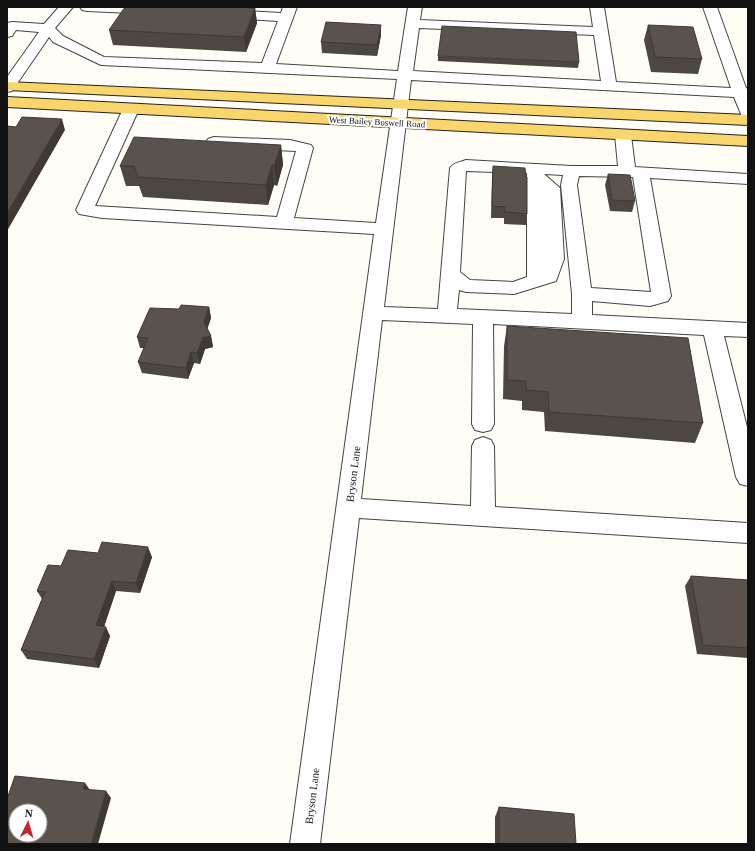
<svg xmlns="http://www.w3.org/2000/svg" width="755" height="851" font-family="'Times New Roman',serif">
<rect width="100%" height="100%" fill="#fffdf5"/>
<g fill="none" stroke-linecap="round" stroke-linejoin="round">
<g stroke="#444" stroke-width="2">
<path id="minor" d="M59,7H73L55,28L63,36L104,57L262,63L278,21L226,18L221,17L219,14L221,11L226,10L281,13L283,7H297L276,64L398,71L408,7H422L420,20L593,27L590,7H604L616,82L731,88L703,7H717L746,88L748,89V121L743,119L734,97L411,80L384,307L438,309L450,168C453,163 460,162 466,160L572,166H618L615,135L617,132H629L631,135L635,167L748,174V184L650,178L671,296L668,301L650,306L592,301V315L748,323V337L724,336L748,431V486L740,484L736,477L704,335L493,324L494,424L491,430L483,432L475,430L472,424L473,324L382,320L361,499L471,506L472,446L475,440L483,437L491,440L494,446L495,507L748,523V543L359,518L320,844H290L374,234L102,218L79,214L76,210L123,109L126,106H136L139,109L95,206L277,217L296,151L214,147L208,145L206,142L208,139L214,137L290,140L311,145L313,148L294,218L376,223L397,79L101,65L53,42L49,37L12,91L7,92V77L39,32L16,30L12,36L7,37V23L12,22L44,24ZM419,28L594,35L601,81L413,71ZM466,171L527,173V277L513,282L470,280L460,272ZM544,174L563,175L561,185L572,294V314L457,309L459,290L466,292L514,294L556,281L564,259L560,188ZM579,176L633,177L651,292L591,288L577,185Z
M80,7H158L161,10L159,13L154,14L87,11L82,10Z"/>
</g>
<g stroke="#222" stroke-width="2">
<path id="major" d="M7,82L748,115V125L7,90Z
M7,97L748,136V146L7,107Z"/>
</g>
<use href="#minor" fill="#fff" fill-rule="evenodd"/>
<use href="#major" fill="#f9d66b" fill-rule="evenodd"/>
</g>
<path fill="#4d4742" d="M255,8L257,23L246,52L113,45L109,30Z
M648,25L702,59L698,74L651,72L644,40Z
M381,35L377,56L322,53L321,42Z
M438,56L579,62L578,68L438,61Z
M281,145L283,165L277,186L274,185L268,205L143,197L139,186H126L120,166Z
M493,166L527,214L526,225L504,224V218H491L492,177Z
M608,174L635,201L632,212L610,211L605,185Z
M209,307L211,318L207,329L211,336L213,347L205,349L200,364L194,363L188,379L142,373L138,362L144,348H140L137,337L179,309Z
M507,326L703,423L695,443L545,431L544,412L522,410V401L503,399L504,346Z
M98,553L152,557L140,593L116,591L104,627L110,636L99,668L27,659L21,650L42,599L37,591L61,566Z
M691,576L748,580V658L697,654L685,586Z
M499,807L576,844H495V817Z"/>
<path fill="#3f3936" d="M255,8L257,23L246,52L244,37Z
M381,25V35L377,56V45Z
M62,119L65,130L7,231V213Z
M281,145L283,165L277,186L274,166Z
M272,165L274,185L268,205L266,185Z
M209,307L211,318L206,333L204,322Z
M211,336L213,347L205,349L200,364L197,353L203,338Z
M191,352L194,363L188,379L186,368Z
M148,547L152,557L140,593L136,583Z
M112,581L116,591L101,635L96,625Z
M106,627L110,636L99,668L94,659Z
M85,783L90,790L83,789Z
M106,791L111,798L98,844H91Z"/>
<path fill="#5a524d" stroke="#3f3936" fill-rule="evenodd" d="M125,7H227L255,8L244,37L109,30Z
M326,22L381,25L377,45L321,42Z
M648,25L693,27L702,59L655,57Z
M442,26L576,32L579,62L438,56Z
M22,117L62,119L7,213V126L16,127Z
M134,137L281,145L274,166L272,165L266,185L138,177L134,166H120Z
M493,166L525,168L526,177H527V214L505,212V207L492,206Z
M608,174L630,175L635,201L612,200Z
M181,305L209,307L204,322L211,336L203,338L197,353L191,352L186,368L138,362L148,338L137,337L150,308L179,309Z
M507,326L688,338L703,423L549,412L548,392L526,390V381L507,380Z
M102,542L148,547L136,583L112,581L96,625L106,627L94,659L21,650L45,592L37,591L48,565L61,566L68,550L98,553Z
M691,576L748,580V648L703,645Z
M15,776L85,783L83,789L106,791L91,844H7V799ZM16,811H40V835H16Z
M499,807L574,814L576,844H499Z"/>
<g text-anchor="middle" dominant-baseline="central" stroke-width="4" stroke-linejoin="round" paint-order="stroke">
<g font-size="9" fill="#111" stroke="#fff">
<text transform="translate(377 122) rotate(3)">West Bailey Boswell Road</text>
</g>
<g font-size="11" fill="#111" stroke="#fff">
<text transform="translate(353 474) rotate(-83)">Bryson Lane</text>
<text transform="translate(312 796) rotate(-83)">Bryson Lane</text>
</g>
</g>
<rect width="755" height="851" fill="none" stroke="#111111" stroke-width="16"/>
<g transform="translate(28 823) rotate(5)"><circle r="19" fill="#ffffff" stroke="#a0a0a0"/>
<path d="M0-3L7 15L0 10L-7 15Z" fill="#c4262e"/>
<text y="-6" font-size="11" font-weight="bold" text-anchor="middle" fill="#111111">N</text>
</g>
</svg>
